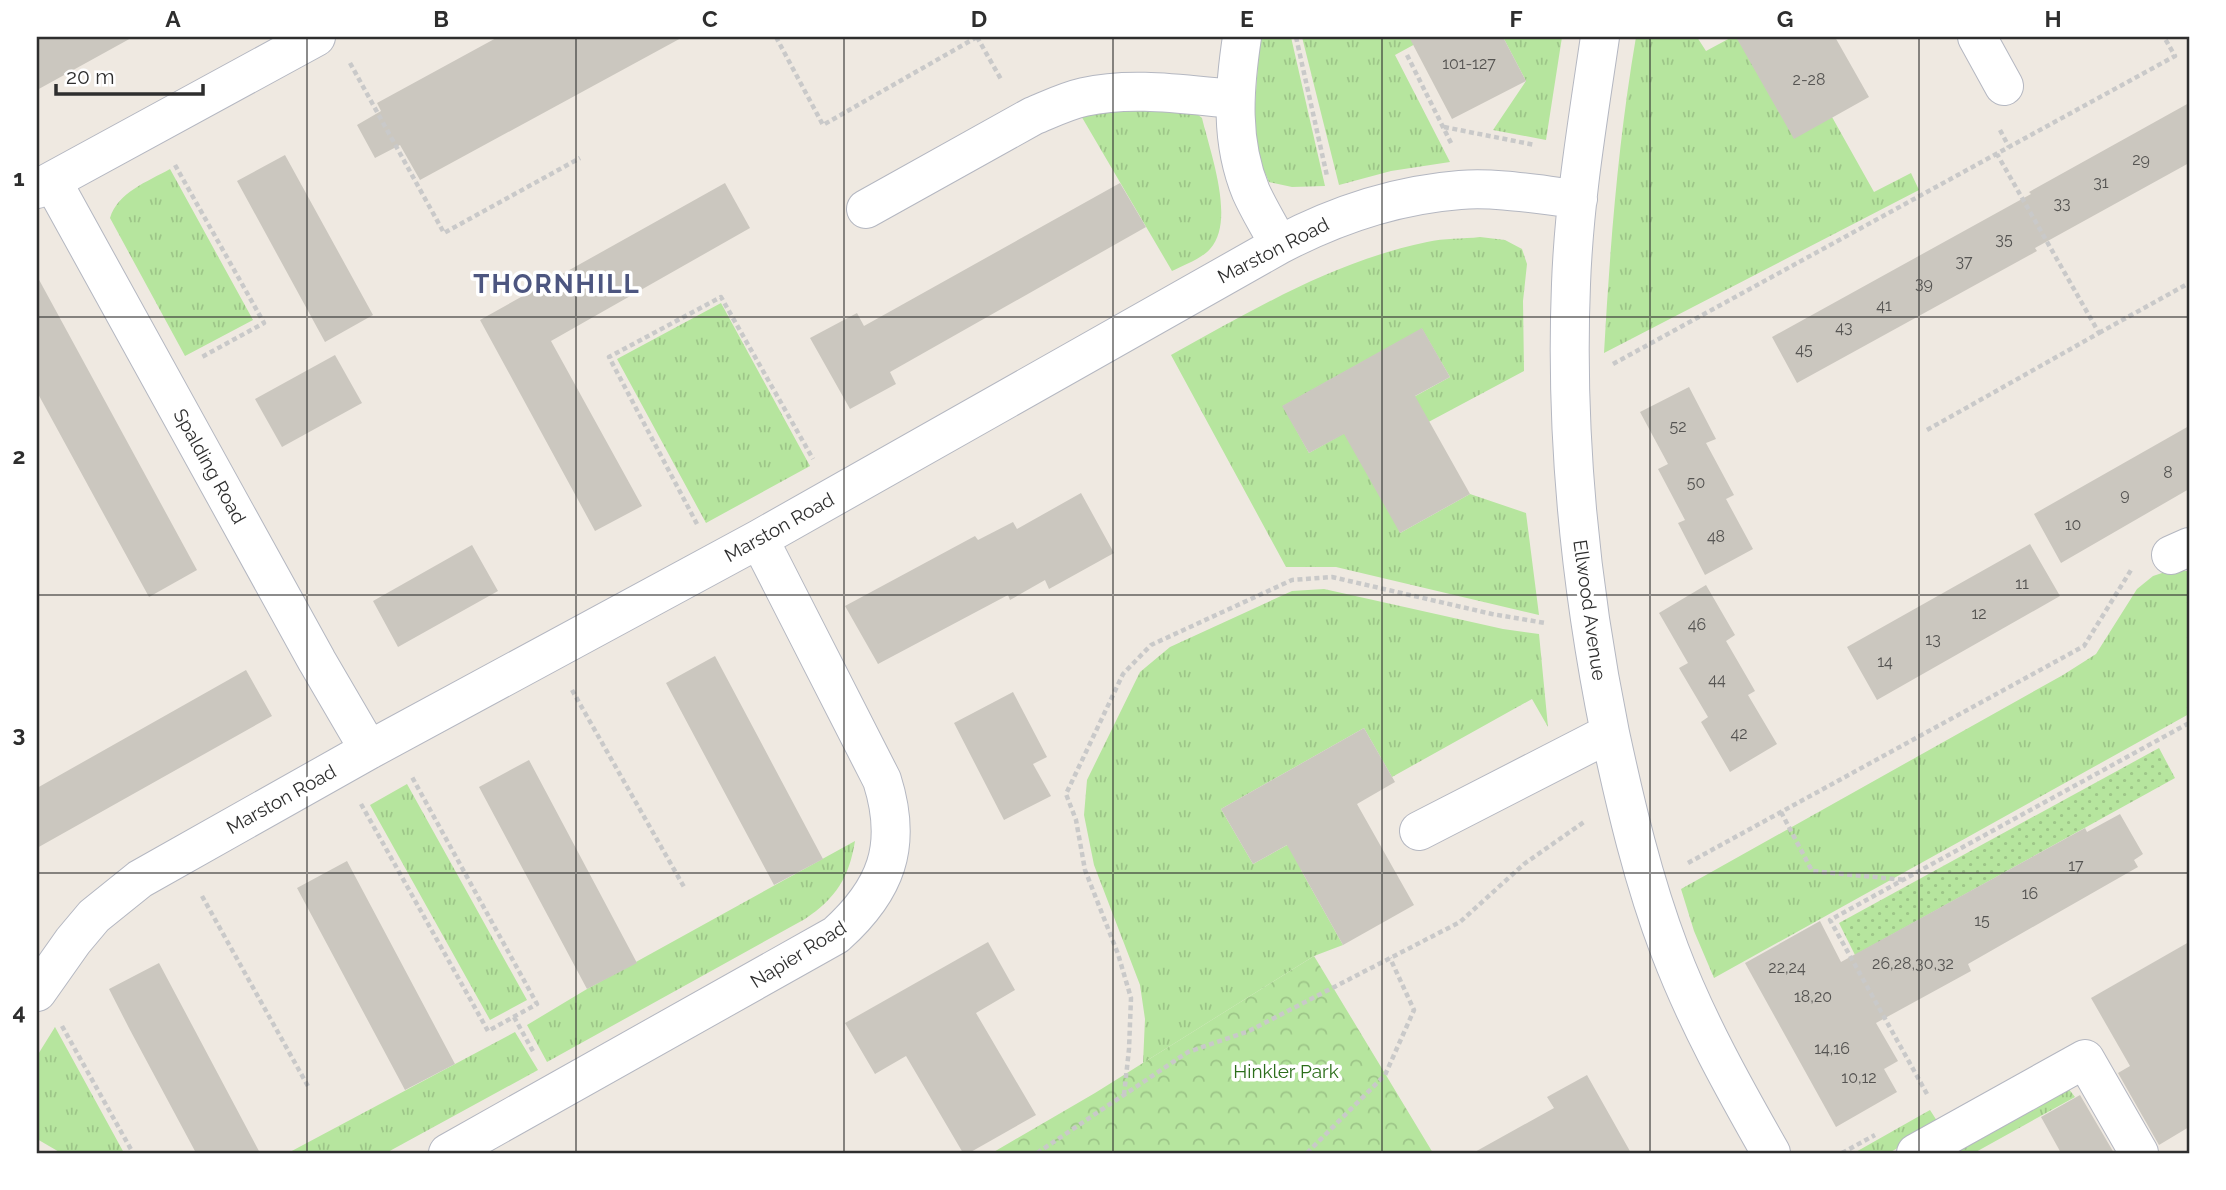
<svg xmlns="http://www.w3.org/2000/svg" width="2226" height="1190" font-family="Raleway,sans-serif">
<defs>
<pattern id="grass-tufts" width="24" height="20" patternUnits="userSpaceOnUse" patternTransform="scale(1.75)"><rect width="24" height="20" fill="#b6e59e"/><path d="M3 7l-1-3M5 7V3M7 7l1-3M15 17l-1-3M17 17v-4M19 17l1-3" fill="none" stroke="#9dc588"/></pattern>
<pattern id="park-crowns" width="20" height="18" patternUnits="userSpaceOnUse" patternTransform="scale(1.75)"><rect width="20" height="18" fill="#b6e59e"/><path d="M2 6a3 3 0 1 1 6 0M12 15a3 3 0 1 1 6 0" fill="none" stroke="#9dc588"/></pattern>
<pattern id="garden-dots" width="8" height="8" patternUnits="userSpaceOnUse" patternTransform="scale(1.75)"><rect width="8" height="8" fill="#b6e59e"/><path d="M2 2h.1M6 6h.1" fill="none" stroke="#9dc588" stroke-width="1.8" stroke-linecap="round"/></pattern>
</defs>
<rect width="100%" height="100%" fill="#efe9e1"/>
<path fill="url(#grass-tufts)" d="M1260,37H1291L1325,186L1292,187L1269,182L1258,157L1254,118Z
M1302,37H1428L1395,55L1450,162L1391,171L1339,185Z
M1503,37H1562L1546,140L1493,130L1526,81Z
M1636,37H1697L1706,51L1732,37H1770L1832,117L1874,192L1911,173L1919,190L1604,353C1610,247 1618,142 1636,37Z
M1129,108L1197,114L1202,118C1210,152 1236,221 1210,249C1201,259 1184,265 1172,271L1080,114Z
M170,169L253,320L185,356L110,218C118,192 147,182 170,169Z
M1480,237L1505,240L1522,249L1527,264L1523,301L1524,371L1406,434L1392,409L1450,377L1422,329L1283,406L1309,453L1364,422L1400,533L1470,494L1526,513L1539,615L1336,567H1286L1171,355C1255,309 1332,262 1427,242C1444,238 1463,239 1480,237Z
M721,303L810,466L706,523L617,359Z
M2168,571H2189V714L1714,978L1694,931L1681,889L2063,675L2096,654L2137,589L2153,576Z
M1324,589L1503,629L1539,634L1548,727L1532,699L1392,777L1364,728L1221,809L1253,864L1311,832L1301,870L1343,945L1314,956L1143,1063L1145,1019L1140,985L1094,865L1084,815L1087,780L1140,672L1170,647L1292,591Z
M407,784L527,1000L490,1020L370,805Z
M855,841C849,878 836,898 805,919L547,1062L527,1025L587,989Z
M55,1027L124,1153H61L37,1139V1056Z
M515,1032L538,1070L386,1153H288Z
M2068,1088L2075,1097L1974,1153H1943Z
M1930,1110L1939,1124L1889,1153H1854Z"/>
<path fill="url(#park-crowns)" d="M1314,956L1433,1153H992L1095,1093Z"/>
<path fill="url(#garden-dots)" d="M2159,748L2175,778L1855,955L1839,923Z"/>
<path fill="#cbc7bf" d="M37,37H133L37,90Z
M498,37H683L420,180L400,145L375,158L357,125L381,111L377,103Z
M1409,37H1503L1526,81L1452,119Z
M1736,37H1835L1869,97L1794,139Z
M2189,103V163L2035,248L2037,251L1797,383L1772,337L2031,194L2029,192Z
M285,155L373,315L325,342L237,181Z
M725,183L750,228L551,341L642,506L595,531L480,320Z
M1120,183L1146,227L890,372L896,384L850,409L810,338L857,313L864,326Z
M37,276L197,570L149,597L37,392Z
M1422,328L1450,377L1415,396L1470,494L1400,533L1344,434L1309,453L1282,406Z
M335,355L362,403L282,447L255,399Z
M1689,387L1716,439L1706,443L1734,495L1726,499L1753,549L1705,575L1678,523L1685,520L1658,469L1668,464L1640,412Z
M2189,426V489L2061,563L2034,514Z
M1081,493L1114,553L1049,589L1045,580L1010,600L1008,595L878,664L845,606L975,536L978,540L1013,522L1017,529Z
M2030,544L2060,596L1877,700L1847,647Z
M472,545L498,591L398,647L373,601Z
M1706,585L1735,635L1726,641L1755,691L1748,695L1777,744L1730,772L1701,722L1708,717L1679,668L1688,663L1659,613Z
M715,656L823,859L774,885L666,683Z
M246,670L272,716L37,848V788Z
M1013,692L1047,757L1033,764L1051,796L1004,820L954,723Z
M1364,728L1395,782L1357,804L1414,905L1343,945L1287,845L1253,864L1221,809Z
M529,760L637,963L587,989L479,787Z
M2120,814L2143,854L2134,860L2138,867L1968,964L1971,971L1876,1023L1898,1061L1884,1069L1897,1092L1836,1127L1745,963L1820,921L1841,962L2085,828L2087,832Z
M347,861L455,1064L405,1090L297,888Z
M988,942L1015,990L976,1013L1036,1115L969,1153H963L906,1056L875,1074L845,1023Z
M2189,942V1127L2159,1145L2118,1073L2130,1066L2091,998Z
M159,963L192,1025L260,1153H196L130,1030L109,989Z
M1587,1075L1631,1153H1473L1554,1108L1547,1097Z
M2080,1095L2114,1153H2061L2041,1117Z"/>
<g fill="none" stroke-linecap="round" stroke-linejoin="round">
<g stroke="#b4b7c1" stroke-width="40">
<path id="minor" d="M1242,37C1234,90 1230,141 1251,192C1259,210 1270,227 1279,245
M1600,37C1588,119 1574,201 1571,284C1565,435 1580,585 1610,733C1626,807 1643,880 1670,951C1697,1022 1734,1088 1771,1153
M1977,37L2004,86
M52,181L317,661L369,750
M37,189L316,37
M866,209L1033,116C1050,109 1066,101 1084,97C1133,86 1186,95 1235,99
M2171,555L2189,547
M1419,831L1610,733
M37,992L73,941L94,916L140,879L369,750L759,539L1279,245C1336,215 1395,195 1460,190C1498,187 1540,195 1578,199
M448,1153L836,935C886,890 903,846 882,780L759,539
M1916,1153L2085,1059L2139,1153"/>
</g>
<path stroke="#c9c9c9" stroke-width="4.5" stroke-dasharray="5 3.5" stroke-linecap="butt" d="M776,37L823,125L977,37
M977,37L1002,81
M1296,37L1327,176
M1407,55L1452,145
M350,63L444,233L580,158
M1444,127L1535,145
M2000,130L2009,147
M175,165L264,323L200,358
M2099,333L2189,283
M1613,364L2175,56L2164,37
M1927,430L2099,333L1997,154
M697,524L609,357L721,297L813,459
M572,690L684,887
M361,804L488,1031L537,1004L412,777
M1781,812L1812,871L1905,880
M1688,863L2084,646L2131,570
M202,896L309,1088
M514,1017L534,1053
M62,1026L133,1153
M1927,1094L1830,920L2189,723
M1124,1095L1129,1049L1131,998L1118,954L1085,870L1076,820L1066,794L1123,674L1151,645L1292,580L1332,577L1492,614L1545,623
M1037,1153L1188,1052L1249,1031L1460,922L1524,864L1584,822
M1307,1153L1385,1075L1414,1010L1390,958
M1842,1153L1875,1135"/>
<use href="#minor" stroke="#fff" stroke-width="38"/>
</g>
<path fill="none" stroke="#2e2e2e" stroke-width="2" stroke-opacity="0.55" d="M307,37V1153M576,37V1153M844,37V1153M1113,37V1153M1382,37V1153M1650,37V1153M1919,37V1153M37,317H2189M37,595H2189M37,873H2189"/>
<g text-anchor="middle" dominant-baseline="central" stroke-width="7" stroke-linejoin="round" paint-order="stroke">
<g font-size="16" fill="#555452">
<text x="1469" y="63">101-127</text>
<text x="1809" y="79">2-28</text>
<text x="2141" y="159">29</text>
<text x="2101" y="182">31</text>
<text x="2062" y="203">33</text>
<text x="2004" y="239">35</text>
<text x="1964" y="261">37</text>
<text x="1924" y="283">39</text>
<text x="1884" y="305">41</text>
<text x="1844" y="327">43</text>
<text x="1804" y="349">45</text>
<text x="1678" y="426">52</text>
<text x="2168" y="472">8</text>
<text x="1696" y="482">50</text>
<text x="2125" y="494">9</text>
<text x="2073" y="524">10</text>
<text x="1716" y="536">48</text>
<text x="2022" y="583">11</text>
<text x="1979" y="613">12</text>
<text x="1697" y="624">46</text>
<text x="1933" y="639">13</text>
<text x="1885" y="661">14</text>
<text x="1717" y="679">44</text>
<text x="1739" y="733">42</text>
<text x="2076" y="865">17</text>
<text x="2030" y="893">16</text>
<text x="1982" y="920">15</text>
<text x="1913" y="963">26,28,30,32</text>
<text x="1787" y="967">22,24</text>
<text x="1813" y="996">18,20</text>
<text x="1832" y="1048">14,16</text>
<text x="1859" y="1077">10,12</text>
</g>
<g font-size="19" fill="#2e2e2e" stroke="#fff">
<text transform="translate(1273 250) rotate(-27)">Marston Road</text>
<text transform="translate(210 466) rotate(61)">Spalding Road</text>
<text transform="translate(779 527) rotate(-29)">Marston Road</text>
<text transform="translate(1590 610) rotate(82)">Ellwood Avenue</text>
<text transform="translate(281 799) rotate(-29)">Marston Road</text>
<text transform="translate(798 954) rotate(-32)">Napier Road</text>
</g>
<g font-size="19" fill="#2c6e1b" stroke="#fff">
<text x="1286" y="1071">Hinkler Park</text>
</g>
<g font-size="26" font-weight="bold" letter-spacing="2" fill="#4d5680" stroke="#fff">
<text x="557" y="284">THORNHILL</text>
</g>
</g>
<rect width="2226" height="1190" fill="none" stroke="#ffffff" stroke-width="77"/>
<path d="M56 84v10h147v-10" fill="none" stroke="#2e2e2e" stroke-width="3.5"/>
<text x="66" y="84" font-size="21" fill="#2e2e2e" stroke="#ffffff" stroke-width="5" paint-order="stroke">20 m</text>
<rect x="38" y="38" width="2150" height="1114" fill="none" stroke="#2e2e2e" stroke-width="2.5"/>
<g font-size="23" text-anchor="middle" font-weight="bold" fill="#2e2e2e">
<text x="173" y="27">A</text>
<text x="441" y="27">B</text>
<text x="710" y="27">C</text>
<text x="979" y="27">D</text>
<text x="1247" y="27">E</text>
<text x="1516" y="27">F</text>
<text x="1785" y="27">G</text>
<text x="2053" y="27">H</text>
<text x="19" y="186">1</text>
<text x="19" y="464">2</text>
<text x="19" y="742">3</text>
<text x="19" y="1020">4</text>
</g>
</svg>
